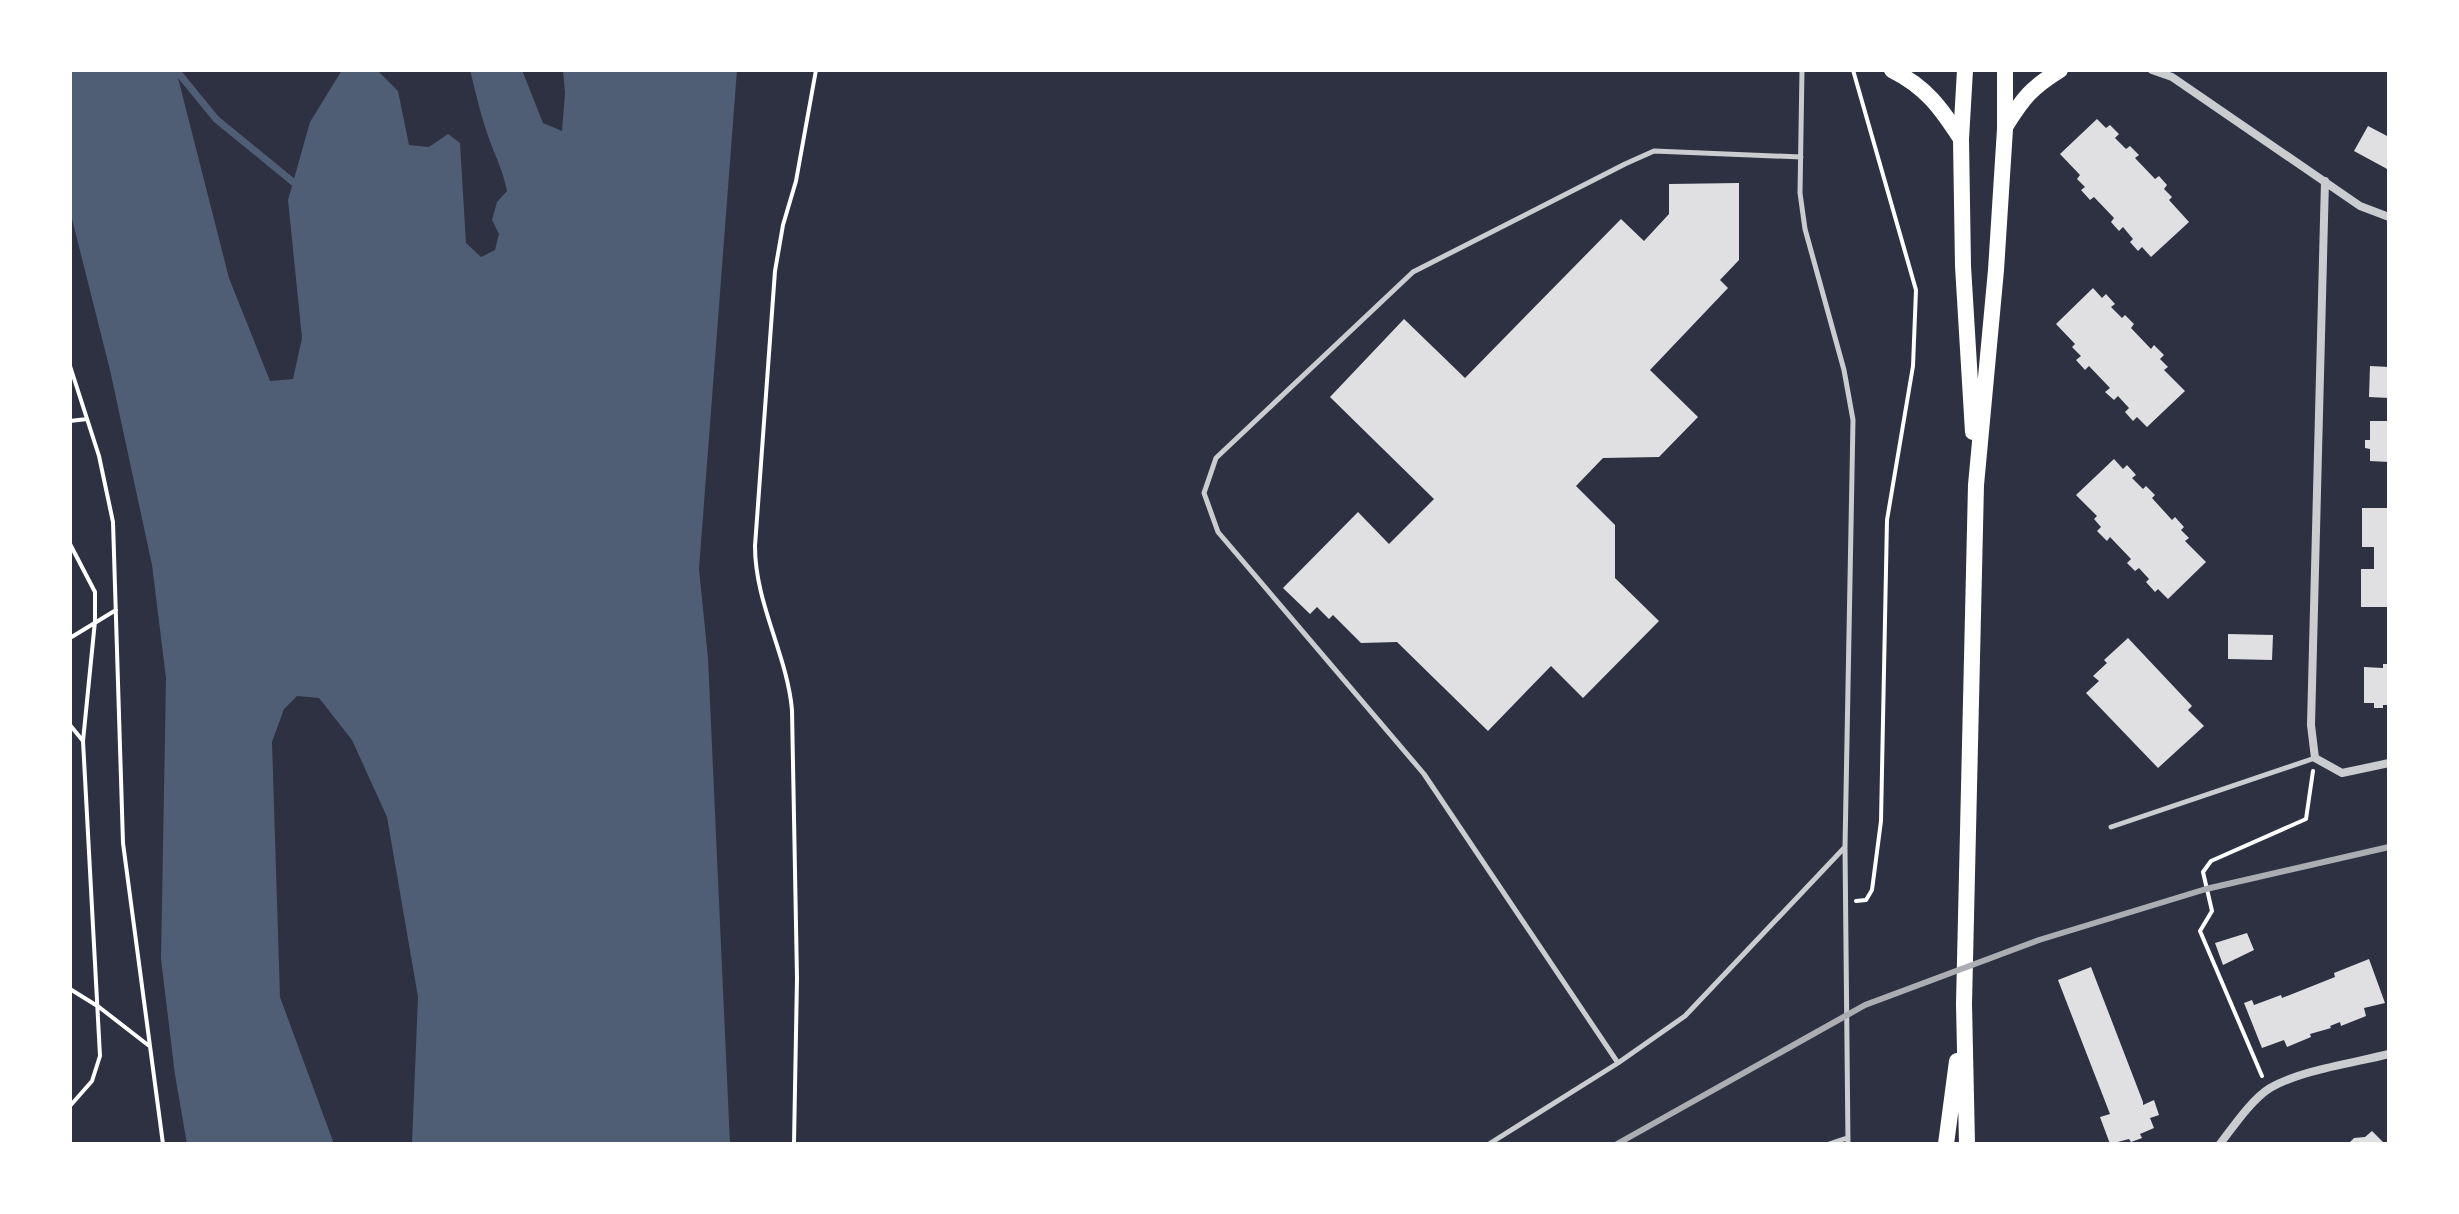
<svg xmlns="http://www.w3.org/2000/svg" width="2459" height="1214" font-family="Mulish,sans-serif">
<rect width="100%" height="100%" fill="#2d3142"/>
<path fill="#4f5d75" d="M70,70H176L229,278L270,381L293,379L302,338L288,200L310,122L342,70H377L398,91L409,145L429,147L448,134L460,143L466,243L481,257L495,250L499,234L492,220L497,202L507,191C503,172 498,162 491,144C482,120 476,95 470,70H522L543,123L562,131L565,93L563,70H737L699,569L708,658L730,1144H412L418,997L387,817L352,740L319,698L297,696L284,709L272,742L280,997L334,1144H187L175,1075L161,959L166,678L152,565L110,370L70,211Z"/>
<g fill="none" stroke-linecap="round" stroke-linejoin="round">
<path stroke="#4f5d75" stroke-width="7" d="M176,70L216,119L293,182"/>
</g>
<path fill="#e0e0e3" d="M2097,119L2106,128L2110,125L2119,134L2115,138L2126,149L2130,146L2139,155L2135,158L2155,179L2159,176L2167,185L2164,189L2172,197L2169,200L2189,222L2151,257L2142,247L2138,251L2130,242L2133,239L2123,227L2119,231L2111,222L2114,218L2094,197L2090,200L2081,190L2085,187L2077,179L2080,175L2060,154Z
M2368,126L2389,137V170L2354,151Z
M1739,183V260L1720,280L1728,288L1650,370L1698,417L1659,457L1603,458L1576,486L1615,525V578L1659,621L1583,698L1551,666L1488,731L1397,642L1361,643L1333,615L1329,619L1317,607L1310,614L1283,588L1358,512L1389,544L1434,499L1330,397L1404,319L1465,378L1621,219L1644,241L1669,214V184Z
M2093,288L2102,298L2106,294L2115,304L2111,307L2122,318L2125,315L2134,324L2131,328L2151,349L2154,345L2164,355L2160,359L2168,367L2164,370L2185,391L2147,427L2137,417L2133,421L2125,412L2129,408L2118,396L2114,400L2105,392L2110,388L2089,366L2085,370L2076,360L2081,356L2072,347L2075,344L2056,324Z
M2370,366L2389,367V398L2369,397Z
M2370,421H2389V462L2370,461V449L2365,448V440H2370Z
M2114,459L2123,469L2127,465L2136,475L2132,478L2143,489L2146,486L2155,495L2152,498L2172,520L2175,517L2184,527L2181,530L2189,538L2185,541L2206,562L2168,599L2158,589L2155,592L2146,582L2149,579L2139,568L2135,571L2127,563L2131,559L2110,537L2107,541L2097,531L2101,527L2094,519L2097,516L2076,495Z
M2362,508H2389V607H2361V569H2374V547H2362Z
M2228,634L2273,635L2272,660L2228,659Z
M2128,638L2192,706L2188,710L2204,726L2158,768L2086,693L2099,681L2093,676L2107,663L2104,660Z
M2383,664H2389V705H2383V708H2374V703H2364V667L2383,668Z
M2247,933L2254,950L2223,965L2215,943Z
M2369,959L2385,1003L2364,1008L2366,1016L2341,1026L2340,1022L2330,1026L2331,1028L2310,1034L2311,1037L2287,1047L2284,1040L2262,1048L2244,1003L2252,1000L2254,1005L2281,995L2282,998L2335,977L2334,973Z
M2091,967L2143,1102V1105L2154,1100L2159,1115L2150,1118L2154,1128L2140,1134L2142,1138L2131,1142L2129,1139L2110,1144L2100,1117L2110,1114L2058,980Z
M2372,1131L2385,1144H2348L2354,1138L2365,1137Z"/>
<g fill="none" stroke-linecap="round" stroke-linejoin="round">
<path stroke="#fff" stroke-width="4" d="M1853,70L1916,290L1913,366L1887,520L1881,821L1872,890L1866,900L1856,901
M70,366L99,456L113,522L123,843L163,1144
M70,421L87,419
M70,544L95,592V621L83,741L100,1056L92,1081L70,1106
M70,638L116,610
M70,725L83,741
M70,989L99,1007L148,1045
M2262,1076L2200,931L2212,911L2203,872L2211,861L2306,819L2313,771
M794,1144L797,978L792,710C787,654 755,604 755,546L775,271L783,225L796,181L816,70"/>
<path stroke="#caccd0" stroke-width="5" d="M1802,70L1800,193L1805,229L1844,370L1853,420L1845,847L1848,1144
M2111,827L2315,758
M1618,1063L1424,774L1218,532L1204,493L1216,458L1413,272L1625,164L1654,151L1801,157
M1489,1144L1618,1063L1685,1016L1845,847
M1829,1144L1847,1138"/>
<path stroke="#caccd0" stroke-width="8" d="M2152,70L2172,77L2360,206L2389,217
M2325,181L2311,725L2315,758L2342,773L2389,763
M2220,1144C2233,1127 2252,1099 2270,1088C2301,1070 2353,1063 2389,1054"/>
<path stroke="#fff" stroke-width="16" d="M1892,70C1926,87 1941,108 1961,139
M1965,70L1961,139L1963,266L1973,432
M2005,127C2023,98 2031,88 2060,70
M1946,1144L1957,1061
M1967,1144L1964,1004L1976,485L1996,270L2005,129V70"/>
<path stroke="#abadb3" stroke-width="6" d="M1617,1144L1865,1005L2039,940L2206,889L2389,847"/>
</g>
<rect width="2459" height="1214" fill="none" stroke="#ffffff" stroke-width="144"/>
</svg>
